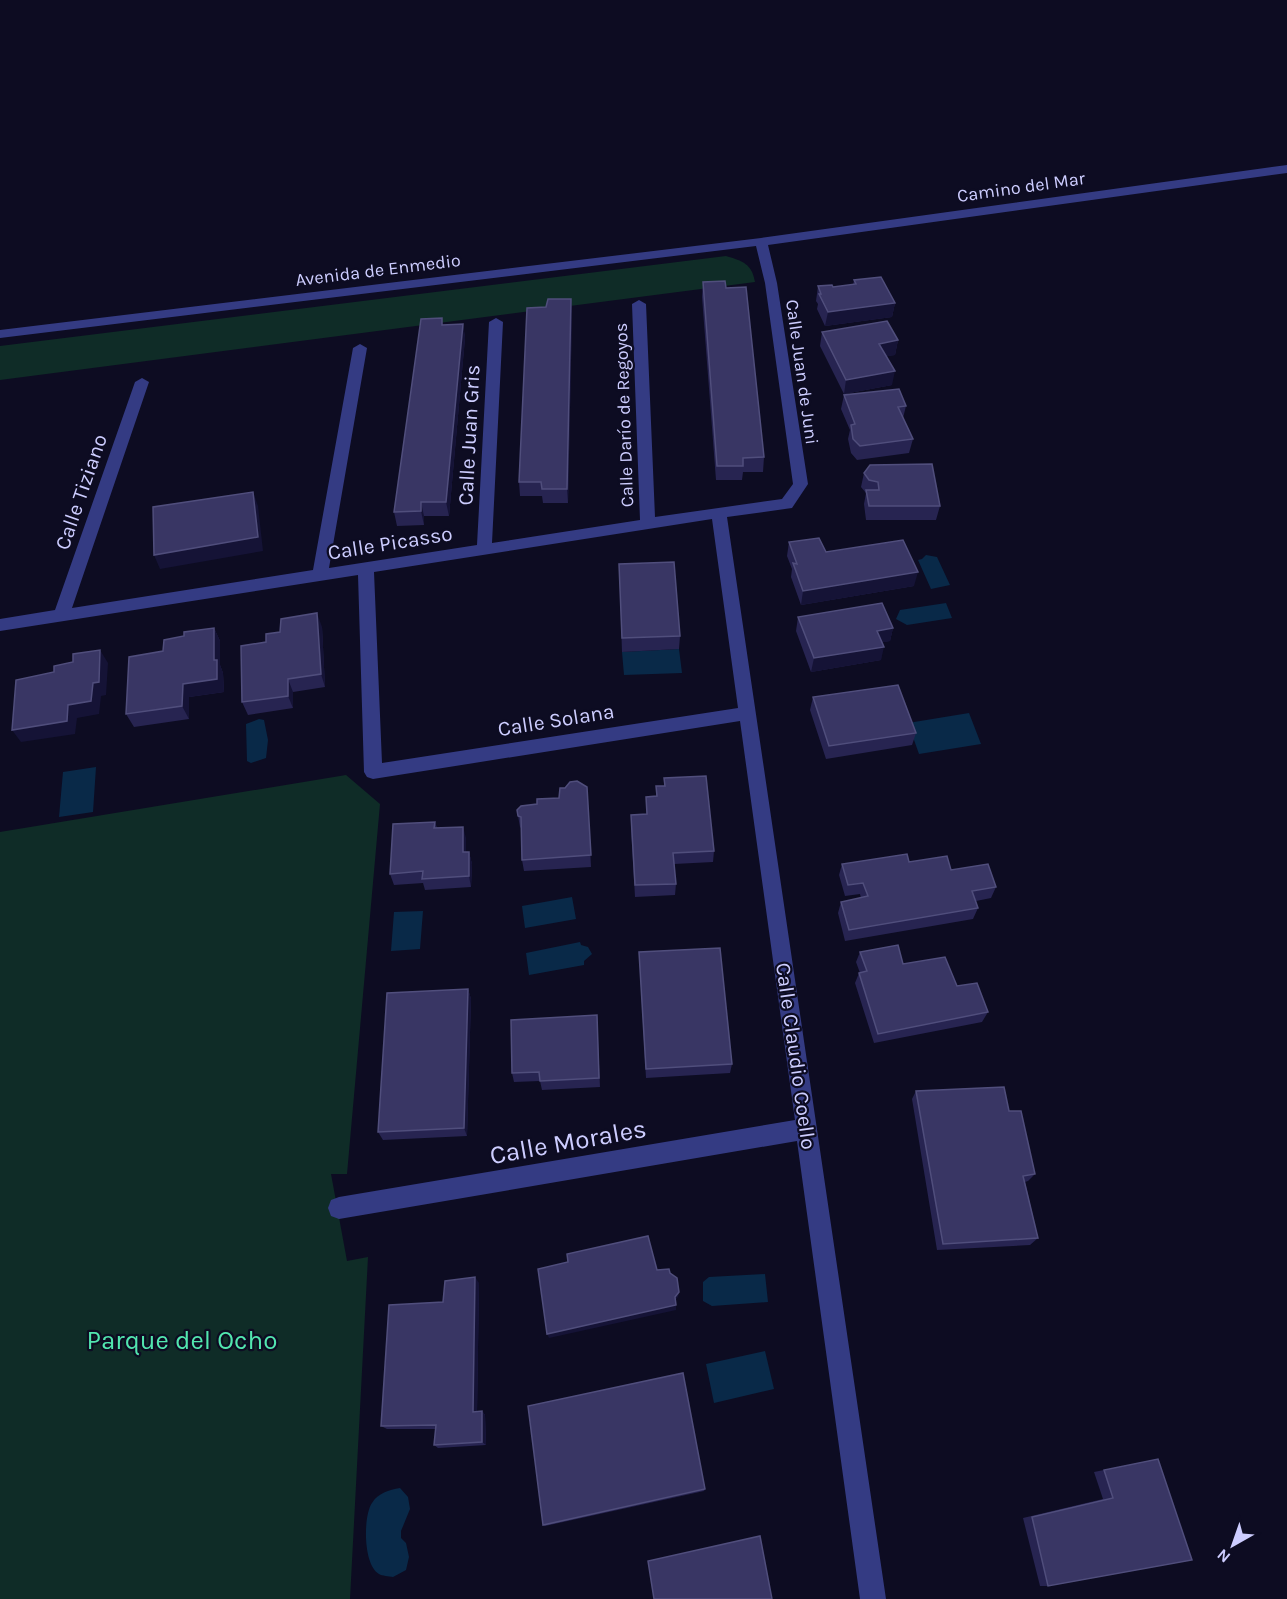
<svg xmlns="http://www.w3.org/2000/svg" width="1287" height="1599" font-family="Karla,sans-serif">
<rect width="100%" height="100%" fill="#0d0c22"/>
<path fill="#0f2c27" d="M726,256C743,261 752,264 755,282L0,380V346Z
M346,775L380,804L347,1174H331L347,1261L368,1257L350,1599H0V832Z"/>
<path fill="#092948" d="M926,555L937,557L950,585L931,589L918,560L922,559Z
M946,603L952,618L907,625L896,619L900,610Z
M679,649L682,673L624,675L622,652Z
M969,713L981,744L919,754L908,723Z
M259,719L264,720L268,740L266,758L251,763L247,761L246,724Z
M96,767L93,812L59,817L63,772Z
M572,897L576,919L525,928L522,906Z
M423,911L420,949L391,951L394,912Z
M580,942L581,945L588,947L592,954L584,961V965L529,975L526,953Z
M765,1274L768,1302L712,1306L703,1301V1282L709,1277Z
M765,1351L774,1389L714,1403L706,1364Z
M400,1488L408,1497L410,1509L401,1531V1538L406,1543L409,1557L406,1570L393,1577C389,1576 382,1576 379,1574C363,1565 363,1516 372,1503C378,1493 389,1490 400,1488Z"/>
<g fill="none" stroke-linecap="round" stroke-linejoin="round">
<path fill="#343b83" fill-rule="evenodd" d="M1287,165V173L768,245L777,283L808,484L792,508L727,517L886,1599H860L797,1141L339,1219L331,1216L328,1208L331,1200L339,1197L795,1120L740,721L373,779L367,777L364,772L358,575L0,631V619L55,610L135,382L142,378L149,382L72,608L313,570L353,348L360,344L367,348L329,568L477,545L489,322L496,318L503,322L492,543L640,520L632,304L639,300L646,304L655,517L782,499L793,484L765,283L756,246L0,338V330L761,238ZM712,519L738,708L382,763L374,572Z"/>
</g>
<path fill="#272451" d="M854,280L895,303L892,317L825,326L817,309L818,304L816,301L818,286L833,287L853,285Z
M703,282L726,288L764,457L763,472H743L742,480H716L702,297Z
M571,299L572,314L568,503H543L542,496H520L519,482L546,307Z
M463,324L465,338L449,516H424V525L397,526L394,512L444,325Z
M822,332L898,340L895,355L886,356L892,385L844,394L820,346Z
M844,395L906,406L903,418L913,439L909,453L857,460L851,453L848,439L850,430L841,409Z
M864,473L940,506L936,520H866L864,504L866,493L861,487Z
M789,542L914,586L801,605L791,577L792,569L787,556Z
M619,564L680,636L679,649L622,652Z
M798,617L893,628L890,641L882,642L881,660L811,672L796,631Z
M322,627L325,687L293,692V708L248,715L242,702L266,642Z
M214,628L220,641V665L223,673L224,692L189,697V719L134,727L126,714L163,651L184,636Z
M813,697L916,733L912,745L826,759L810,710Z
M664,778L714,851L713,862L674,864L676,884L675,895L635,897L631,827L647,814L646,797L656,796V786H664Z
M587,787L591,867L524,871L522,860L521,828L520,827L517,810L559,798Z
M435,822L437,828L466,838V852H469L472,864L471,887L425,890L423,883L394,885L390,874Z
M909,862L951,870L996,887L991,898L976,901L978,908L973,919L845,941L838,913L841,902L861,898L860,894L845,896L839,875L842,864Z
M639,952L732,1064L730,1073L646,1078Z
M860,952L903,964L957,986L988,1012L982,1022L874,1043L855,983L859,973H860L856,962Z
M468,989L471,999L467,1136L383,1140L378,1132Z
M597,1015L600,1087L542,1090L540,1081L514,1082L512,1073Z
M916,1091L1009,1111L1035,1174L1028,1181L1025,1182L1038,1238L1030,1245L937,1250L912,1099Z
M479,1283L477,1412L482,1411L485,1415L486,1445L438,1448L434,1445L436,1429H387L381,1426L443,1302Z
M1158,1459L1048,1586H1040L1023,1518L1103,1499L1094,1472Z
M705,1489L704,1491L545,1526L543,1525Z"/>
<path fill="#151336" d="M571,299L572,314L568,503L567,489Z
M895,303L892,317L825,326L828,312Z
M463,324L465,338L449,516L446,502Z
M898,340L895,355L876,358L879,344Z
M895,371L892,385L844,394L846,380Z
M253,492L258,506L263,551L160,569L154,555Z
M421,502L424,516V525L421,511Z
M918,572L914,586L801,605L803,591Z
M317,613L322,627L325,687L321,674Z
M214,628L220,641V665L223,673L224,692L189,697V719L182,706L183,684L214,660Z
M893,628L890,641L874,644L877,631Z
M884,647L881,660L811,672L814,658Z
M100,650L108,663L106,695L101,696L99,714L77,718L75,734L21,742L12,730L68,705L93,683Z
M288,679L293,692V708L288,696Z
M463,827L466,838V863L463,852Z
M469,852L472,864L471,887L469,876Z
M468,989L471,999L467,1136L464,1128Z
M475,1277L479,1283L477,1415L473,1412Z
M679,1292L678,1297L674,1302L675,1297Z
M676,1305V1310L549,1338L547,1334Z
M482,1411L485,1415L486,1445L482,1442Z"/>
<path fill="#393664" stroke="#504e7c" stroke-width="1.5" d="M881,277L895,303L828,312L819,294H821L818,286L832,285L833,287L856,284L854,280Z
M725,281L726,288L746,287L764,457L743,458V466H717L703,282Z
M548,299H571L567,489H542L541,482H519L527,308L546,307Z
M442,318V325L463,324L446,502H421V511L394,512L421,319Z
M887,321L898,340L879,344L895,371L846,380L822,332Z
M899,389L906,406L898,407L913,439L860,446L853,439L851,425L855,424L844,395Z
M932,464L940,506H869L866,490H879L878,482L869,480L864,473L870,465Z
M253,492L258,537L154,555L153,507Z
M819,538L826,552L903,540L918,572L803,591L793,563L797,564L789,542Z
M674,562L680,636L622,638L619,564Z
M882,603L893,628L877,631L884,647L814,658L798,617Z
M317,613L321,674L288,679V696L242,702L241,646L266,642V634L280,632L281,619Z
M214,628V660H217V679L183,684L182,706L126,714L129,657L163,651L164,640L184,636V632Z
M100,650L99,682L93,683L91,701L68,705L67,721L12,730L16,680L54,672V666L73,662V654Z
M898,685L916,733L829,746L813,697Z
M706,776L714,851L673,853L676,884L635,885L631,815L647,814L646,797L657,796L656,786H665L664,778Z
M577,781L587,787L591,855L522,860L521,817L518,816L517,810L521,806L537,804V799L559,798L560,788H565L570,782Z
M435,822L434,828L463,827V852H469V876L422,879L423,871L390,874L393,824Z
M907,854L909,862L947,856L951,870L988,864L996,887L972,891L978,908L849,930L841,902L868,896L863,883L848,885L842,864Z
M898,945L903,964L945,957L957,986L977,983L988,1012L878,1034L859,973L867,971L860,952Z
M720,948L732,1064L646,1069L639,952Z
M468,989L464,1128L378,1132L387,993Z
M597,1015L599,1078L540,1081L539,1072L512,1073L511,1020Z
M1004,1087L1009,1111H1021L1035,1174L1023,1176L1038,1238L943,1244L916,1091Z
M648,1236L657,1270L669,1269L670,1273L677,1278L679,1292L675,1297L676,1305L547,1334L538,1269L568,1262L567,1254Z
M475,1277L473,1412L482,1411V1442L434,1445L436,1425L381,1426L389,1305L443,1302L445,1281Z
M683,1373L705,1489L543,1525L528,1406Z
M1158,1459L1192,1560L1048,1586L1032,1517L1113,1498L1104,1470Z
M760,1536L772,1599H654L648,1561Z"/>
<g text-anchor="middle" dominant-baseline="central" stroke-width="4.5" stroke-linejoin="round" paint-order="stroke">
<g font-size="18" fill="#cdcdff" stroke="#0d0c22">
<text transform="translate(1021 187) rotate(-8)">Camino del Mar</text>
<text transform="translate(378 270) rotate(-7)">Avenida de Enmedio</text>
<text transform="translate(802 372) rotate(82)">Calle Juan de Juni</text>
<text transform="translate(624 415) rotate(-92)">Calle Darío de Regoyos</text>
</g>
<g font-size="21" fill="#cdcdff" stroke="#0d0c22">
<text transform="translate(469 435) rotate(-87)">Calle Juan Gris</text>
<text transform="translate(81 492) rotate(-71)">Calle Tiziano</text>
<text transform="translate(390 543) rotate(-9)">Calle Picasso</text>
<text transform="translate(556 720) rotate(-9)">Calle Solana</text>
<text transform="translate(796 1056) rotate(82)">Calle Claudio Coello</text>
</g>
<g font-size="26" fill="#cdcdff" stroke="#0d0c22">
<text transform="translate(568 1142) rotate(-10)">Calle Morales</text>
</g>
<g font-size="26" fill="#52e6af" stroke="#0d0c22">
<text x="182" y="1340">Parque del Ocho</text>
</g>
</g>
<g transform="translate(1233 1545) rotate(220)" stroke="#0d0c22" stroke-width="4.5" paint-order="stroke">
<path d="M0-4.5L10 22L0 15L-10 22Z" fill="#cdcdff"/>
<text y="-9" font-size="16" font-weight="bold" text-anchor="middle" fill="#cdcdff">N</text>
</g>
</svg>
